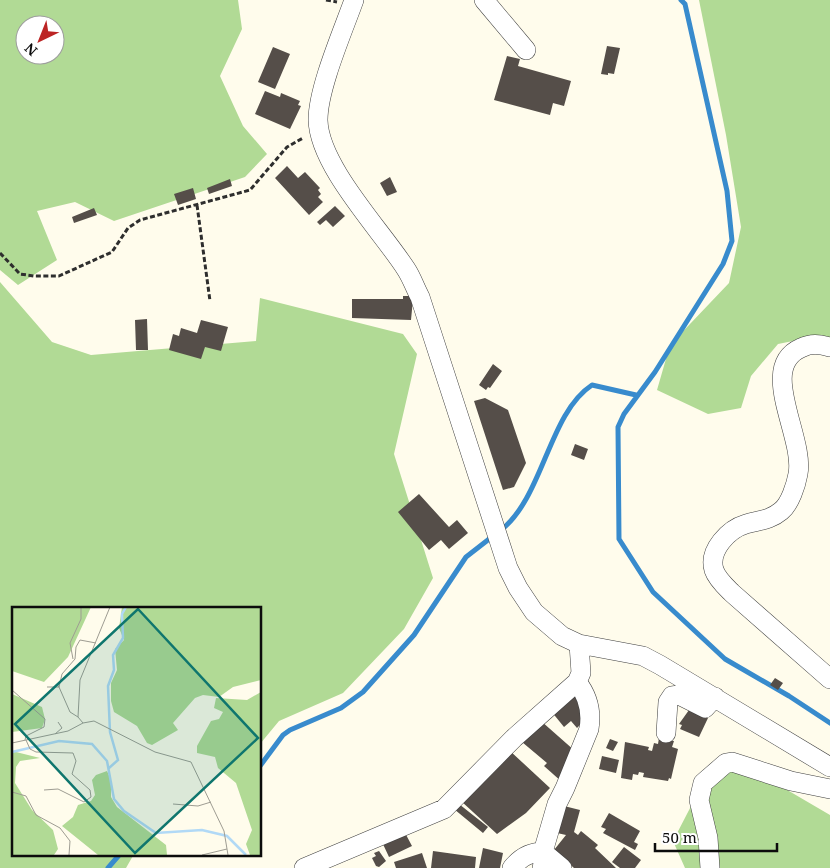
<svg xmlns="http://www.w3.org/2000/svg" width="830" height="868" font-family="'Noto Serif',serif">
<rect width="100%" height="100%" fill="#fffcec"/>
<path fill="#b1da95" fill-rule="evenodd" d="M0,0H238L242,29L220,76L243,126L267,154L245,177L114,221L75,202L37,211L57,260L18,285L0,270ZM25,25H55V55H25Z
M699,0H830V346L813,337L778,344L751,376L741,408L708,414L657,390L670,345L729,283L741,227L726,135Z
M0,282L52,342L91,355L256,341L260,298L403,334L417,354L394,454L433,578L404,629L343,693L279,721L260,744V608H14V854H134L126,868H0Z
M741,763L830,815V868H685L673,841L703,783Z"/>
<g fill="none" stroke-linecap="round" stroke-linejoin="round">
<path stroke="#388bcd" stroke-width="5" d="M681,0L685,4L727,191L732,241L723,264L655,372L624,414L618,427L619,539L653,592L725,659L789,696L830,723
M500,531C544,497 548,414 592,385L636,395
M260,766L283,735L290,730L341,708L363,692L414,635L466,557L493,536
M108,868L120,854"/>
</g>
<path fill="#554e49" d="M607,46L620,48L614,74L608,73V75L601,74Z
M273,47L290,54L275,89L258,82Z
M507,56L520,59L518,66L571,81L564,106L553,103L550,115L494,100Z
M265,91L280,97L281,93L300,101L298,105L301,106L290,129L255,114Z
M287,166L298,178L305,172L320,188L318,190L321,194L318,197L323,202L309,215L275,178Z
M390,177L397,192L387,196L380,183Z
M230,179L232,186L209,194L207,188Z
M193,188L196,199L178,205L174,194Z
M335,206L345,216L333,227L326,220L320,225L317,222Z
M94,208L97,215L74,223L72,217Z
M403,296H411L413,299L411,320L352,318V299H403Z
M147,319L148,350H136L135,320Z
M201,320L228,327L221,351L205,347L201,359L169,350L173,334L179,336L181,328L197,333Z
M493,364L502,371L490,388L488,387L486,390L479,385Z
M485,398L508,410L526,463L514,487L503,490L474,401Z
M575,444L588,449L584,460L571,455Z
M419,494L449,527L457,520L468,533L449,549L441,540L429,550L398,512Z
M775,678L783,683L778,690L770,685Z
M572,693L584,707L581,724L577,728L571,721L564,727L551,711Z
M689,710L708,718L699,737L680,729L682,725L679,724Z
M541,721L575,751L562,782L544,766L547,763L522,742Z
M659,738L674,741L672,747L678,749L671,779L669,778L668,781L643,777L644,773L639,772L638,775L633,774L632,780L621,778L625,742L649,747L648,750L652,751L654,743L658,744Z
M610,739L618,742L613,751L606,748Z
M509,750L550,788L526,813L497,834L461,801Z
M602,756L619,760L616,773L599,769Z
M459,804L488,827L483,833L454,809Z
M564,806L580,810L574,832L578,835L581,831L598,845L595,848L616,868H574L554,850L566,835L557,833Z
M609,813L640,831L634,842L638,844L635,850L603,833L606,829L601,827Z
M404,831L412,846L389,857L382,842Z
M624,847L641,860L635,868H620L612,862Z
M483,848L503,853L500,868H479Z
M379,851L386,861L379,867L376,866L372,858L376,856L374,853Z
M433,851L476,857L475,868H431Z
M422,853L427,868H396L394,862Z"/>
<g fill="none" stroke-linecap="round" stroke-linejoin="round">
<g stroke="#3f3f3f" stroke-width="20">
<path id="minor" d="M354,0C343,31 318,88 318,120C319,166 381,230 406,269C412,278 415,288 420,297L508,568L518,588L534,612L562,636L579,644L643,656L660,665L830,767
M484,0L526,50
M830,347C819,344 811,343 801,348C757,367 805,437 798,474C796,485 790,504 781,511C769,521 759,520 746,524C729,529 708,550 714,570C717,579 726,587 732,593L830,679
M666,733L668,702L672,696L679,695L705,708L715,697
M304,868L444,809L514,738L577,682L581,673L579,644
M512,868C520,858 529,852 543,852L557,804L565,788L589,729C592,711 588,696 577,682
M542,868L545,857L543,852L562,868
M710,868L708,838L699,800L703,783L726,763L732,762L791,781L830,789"/>
</g>
<path stroke="#2e2e2e" stroke-width="3" stroke-dasharray="5 2.5" stroke-linecap="butt" d="M326,0L337,2
M197,205L210,301
M0,253L20,274L34,276H59L112,252L128,228L140,220L250,190L287,147L303,138"/>
<use href="#minor" stroke="#fff" stroke-width="19"/>
</g>
<g transform="translate(12 607)">
<rect width="249" height="249" fill="#fffcec"/>
<path d="M0,0H79L56,50L32,75L0,64ZM110,0H249V73L221,80L207,90L191,88L183,91L161,116L166,123L140,138L135,136L125,119L102,105L99,94V76L105,63L103,42L112,33L107,21ZM249,85V248H238L234,237L240,223L224,176L206,161L203,150L185,146V139L199,114L207,112L211,105L202,101L204,91L235,93ZM0,87L30,100L33,112L30,121L0,125ZM0,144L28,151L8,154L4,160L3,176L20,203L41,223L46,242L42,248H0ZM95,164L99,173V190L105,200L154,238L155,248H86L50,219L61,210L66,198L79,194L83,188L80,173L84,168Z" fill="#b1da95"/>
<path fill="none" stroke="#b1d9f6" stroke-width="2.5" d="M0,145L47,134L80,137L95,154L102,192L112,204L144,226L190,223L215,229L234,248M97,161L106,153L98,125L96,79L102,63L101,48L111,31L110,7L114,0"/>
<path fill="none" stroke="#9e9c92" stroke-width="1" d="M61,52L58,36L69,12V0M35,80H47L45,77M0,83L33,112L32,120L14,129L13,133M66,110L58,105L47,80L50,67L63,52L64,40L68,33L84,36M71,116L66,110L68,73L98,0M43,127L50,121L46,115M14,133L18,142L24,145L61,146L64,154L60,167L78,183L79,190L72,195L46,182L32,183M0,136L56,124L71,116L82,114L143,145L179,155L212,224L216,248M0,185L14,189L24,208L48,221L58,234L57,248M161,197L186,199L199,195M190,248L215,242"/>
<path fill="#0f766e" fill-opacity="0.15" stroke="#0f766e" stroke-width="2.5" d="M126,2L246,131L123,246L3,117Z"/>
<rect width="249" height="249" fill="none" stroke="#0c0c0c" stroke-width="2.5"/>
</g>
<g transform="translate(40 40) rotate(223)"><circle r="24" fill="#ffffff" stroke="#9e9e9e"/>
<path d="M0-4L9 19L0 12L-9 19Z" fill="#bc2525"/>
<text y="-8" font-size="14" font-weight="bold" text-anchor="middle" fill="#0c0c0c">N</text>
</g>
<path d="M655 843v8h122v-8" fill="none" stroke="#0c0c0c" stroke-width="2.5"/>
<text x="662" y="843" font-size="15" fill="#0c0c0c" stroke="#ffffff" stroke-width="4" paint-order="stroke">50 m</text>
</svg>
